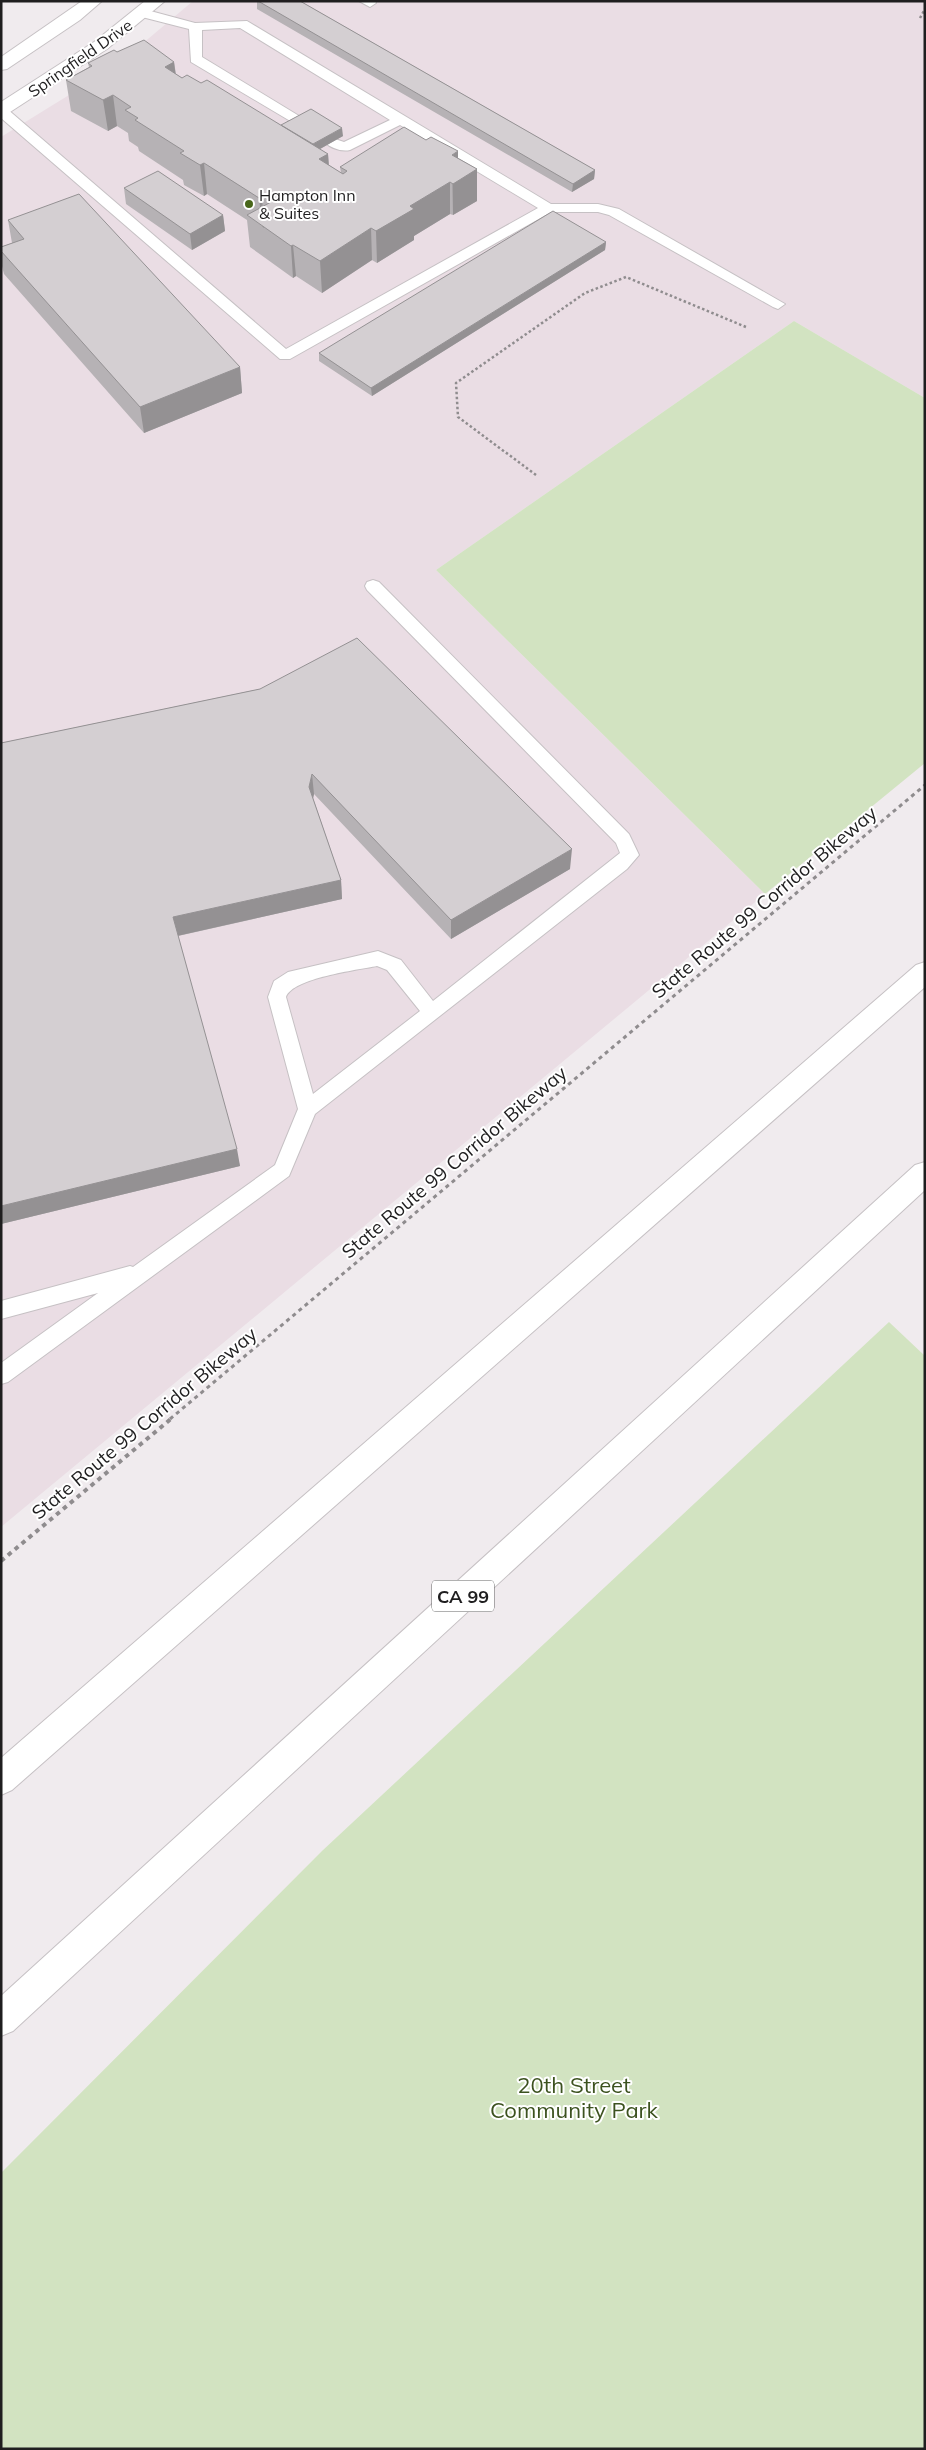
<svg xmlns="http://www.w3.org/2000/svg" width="926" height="2450" font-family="Mulish,sans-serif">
<rect width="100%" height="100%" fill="#f0ebee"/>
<path fill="#eadde4" d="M193,1H925V398L794,321L436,570L765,894L1,1527V137L116,66Z"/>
<path fill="#d2e3c1" d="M794,321L925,398V763L765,894L436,570Z
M889,1322L925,1356V2449H1V2173L322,1851Z"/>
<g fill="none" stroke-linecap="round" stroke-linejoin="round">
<g stroke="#c6c1c4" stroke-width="2">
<path id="lane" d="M359,1H375L376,3L370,7Z
M143,9L195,23L247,21L551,204H598L619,209L785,304L778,309L773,307L609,215L598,212H551L290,359H280L1,118V107L6,108L286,349L538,208L400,125L350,150C342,152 330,148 325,142L327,139L332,138L344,142L390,120L240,28L202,30V57L309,122L307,125H297L191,62L189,29L138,16L137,13Z
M373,580L379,582L629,834L639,855L627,869L315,1114L289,1176L8,1382L1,1384V1363L98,1293L1,1319V1301L130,1266L133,1267L275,1165L298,1109L268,997L274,981L288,972L378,951L401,960L433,1001L620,853L616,843L367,590L365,586L367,582ZM377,966L387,970L420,1011L313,1094L286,997C293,978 357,970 377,966Z"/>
</g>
<g stroke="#c6c1c4" stroke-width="2">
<path id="street" d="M82,1H102L80,20L7,69L1,70V57Z
M145,1H165L107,49L7,114L1,115V102L94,42Z"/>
</g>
<g stroke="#c6c1c4" stroke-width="2">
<path id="highway" d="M925,962V987L12,1790L1,1795V1758L916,965Z
M925,1162V1190L13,2031L1,2036V1996L915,1165Z"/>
</g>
<path stroke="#8f8c8e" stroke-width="2.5" stroke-dasharray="2.5 2.5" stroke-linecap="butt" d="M920,18L925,9
M536,475L458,417L456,383L585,293L626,277L746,327"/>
<path stroke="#8f8c8e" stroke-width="3" stroke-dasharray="4 4" stroke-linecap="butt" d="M170,1419L925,785"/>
<path stroke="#8f8c8e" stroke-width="4" stroke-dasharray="4.5 4.5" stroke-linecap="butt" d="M1,1561L172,1418"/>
<use href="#lane" fill="#fff" fill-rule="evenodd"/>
<use href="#street" fill="#fff" fill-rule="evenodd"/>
<use href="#highway" fill="#fff" fill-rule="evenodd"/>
</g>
<path fill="#b6b2b5" d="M257,1H300L595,170L594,179L572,192L257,9Z
M117,52L174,62L176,74L182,78L281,125L343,136L320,149L328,154L329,165L341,173L340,167L458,158L477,169V201L453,215L450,214L414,236V240L377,263L372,260L322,293L296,276L293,278L250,247L247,220L207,194L204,196L184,185L183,180L139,151L138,147L129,141L128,133L117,126L108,131L71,111L66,80L89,67L88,63Z
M124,188L223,215L225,231L192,250L126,204Z
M8,220L240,367L242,393L144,433L4,274L1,262V247L12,243Z
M606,242L605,250L372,396L319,361V353Z
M260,689L570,869L451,939L314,794L313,798L341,880L342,899L178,936L240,1166L1,1224V743Z"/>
<path fill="#949193" d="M174,62L178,94L165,67Z
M113,95L117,126L108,131L103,100Z
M342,128L343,136L295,163L294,155Z
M458,151V181L477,169V201L453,215L452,155Z
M328,154L330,185L319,159Z
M204,163L207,194L204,196L200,165Z
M595,170L594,179L572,192L573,184Z
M450,182V214L414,236V240L377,263L376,231L410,206Z
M262,196L264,228L262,226L259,198Z
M223,215L225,231L192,250L190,234Z
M371,228L372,260L322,293L320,261Z
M606,242L605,250L372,396L371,388Z
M293,245L296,276L293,278L291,246Z
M240,367L242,393L144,433L140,407Z
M312,774L314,794L311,807L309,787Z
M572,849L570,869L451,939V920Z
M341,880L342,899L177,936L173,917Z
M237,1149L240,1166L1,1224V1206Z"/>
<path fill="#d4cfd2" stroke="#949193" d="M258,1H300L595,170L573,184Z
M144,40L174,62L165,67L182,78L187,75L201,83L207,80L328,154L319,159L343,174L347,171L340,167L404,127L426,140L431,137L458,151L452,155L477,169L453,184L450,182L410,206L414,209L376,231L371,228L320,261L293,245L291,246L247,215L271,202L262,196L259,198L204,163L200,165L180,153L184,151L135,120L138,118L125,110L131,107L113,95L103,100L66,80L92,66L88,63L114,50L117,52Z
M311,109L342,128L313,144L281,125Z
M158,171L223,215L190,234L124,188Z
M79,194L240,367L140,407L1,251V247L24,239L8,220Z
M553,211L606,242L371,388L319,353Z
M357,638L572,849L451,920L312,774L309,787L341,880L173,917L237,1149L1,1206V743L260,689Z"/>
<circle fill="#48661a" stroke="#fff" stroke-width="2" cx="249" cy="204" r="5"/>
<g text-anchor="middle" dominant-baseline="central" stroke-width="4" stroke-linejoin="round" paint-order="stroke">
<g font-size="16" fill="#1f1e1f" stroke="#fff">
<text transform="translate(80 58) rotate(-35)">Springfield Drive</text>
</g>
<g font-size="16" fill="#1f1e1f" stroke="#fff" text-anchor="start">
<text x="259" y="195">Hampton Inn<tspan x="259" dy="18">&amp; Suites</tspan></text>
</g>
<rect fill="#fff" stroke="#626262" stroke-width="1" x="432" y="1580.5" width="62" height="31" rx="4"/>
<g font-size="18" font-weight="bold" fill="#1f1e1f">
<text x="463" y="1596">CA 99</text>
</g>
<g font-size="19" fill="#1f1e1f" stroke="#fff">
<text transform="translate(764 902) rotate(-40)">State Route 99 Corridor Bikeway</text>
<text transform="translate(454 1162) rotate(-40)">State Route 99 Corridor Bikeway</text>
<text transform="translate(144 1423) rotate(-40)">State Route 99 Corridor Bikeway</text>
</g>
<g font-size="22" fill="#3c521f" stroke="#fff">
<text x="574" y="2085">20th Street<tspan x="574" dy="25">Community Park</tspan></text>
</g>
</g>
<rect width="926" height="2450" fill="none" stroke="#1f1e1f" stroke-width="5"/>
</svg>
